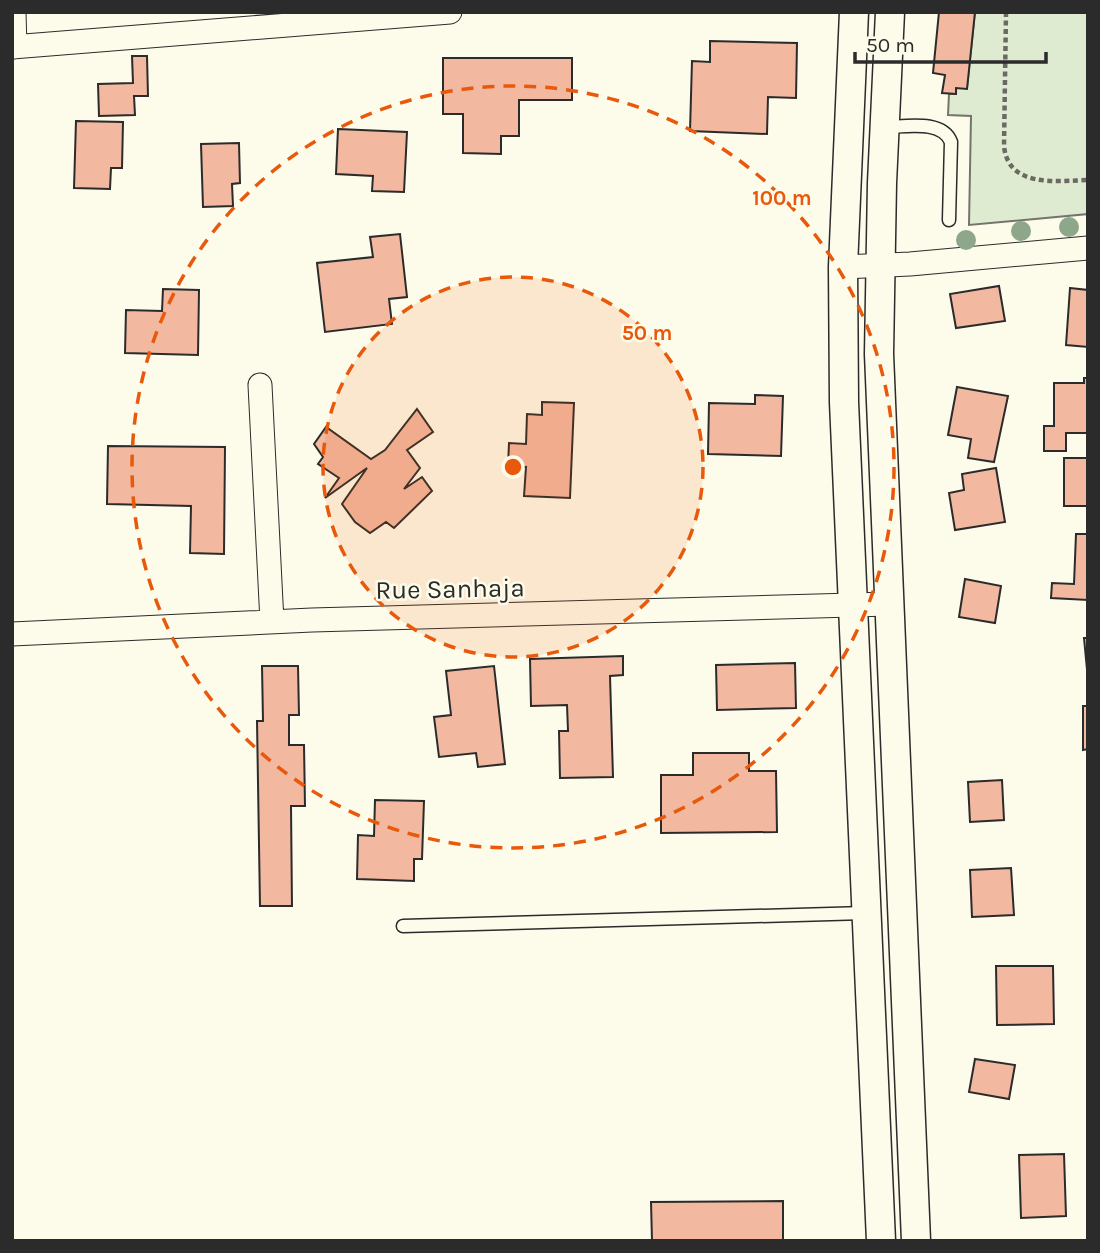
<svg xmlns="http://www.w3.org/2000/svg" width="1100" height="1253" font-family="Karla,sans-serif">
<rect width="100%" height="100%" fill="#fdfbea"/>
<path fill="#deebd1" stroke="#74746e" stroke-width="2" d="M975,12H1088V214L969,225L971,116L948,115L949,94H955L956,88H967Z"/>
<path fill="#f2b8a0" stroke="#2b2b2b" stroke-width="2" d="M939,12H975L967,89L956,88V94L942,93L945,75L933,73Z
M710,41L797,43L796,98L768,97L767,134L690,131L692,61L710,62Z
M132,56H147L148,96H134L135,115L99,116L98,84L133,83Z
M443,58H572V100H519V136H501V154L463,153V114H443Z
M76,121L123,122L122,168H111L110,189L74,188Z
M338,129L407,132L404,192L372,191L373,176L336,174Z
M239,143L240,183L232,184L233,206L203,207L201,144Z
M400,234L407,297L389,299L392,324L325,332L317,263L373,257L370,237Z
M999,286L1005,321L956,328L950,294Z
M1070,288L1088,290V347L1066,345Z
M163,289L199,290L198,355L125,353L126,310L162,311Z
M1084,378H1088V433H1066V451H1044V426H1054V383H1084Z
M957,387L1008,396L994,462L968,458L971,439L948,435Z
M755,395L783,396L781,456L708,454L709,403L755,404Z
M542,402L574,403L570,498L524,496L526,467L508,466L509,443L526,444L527,414L542,415Z
M417,409L433,432L407,450L420,468L404,489L422,477L432,491L394,528L386,522L370,533L355,522L342,504L367,468L325,498L339,478L318,464L323,457L314,444L326,427L371,459L385,450Z
M108,446L225,447L224,554L190,553L191,506L107,504Z
M1064,458H1088V506H1064Z
M996,468L1005,522L955,530L949,493L964,490L962,474Z
M1076,534H1088V600L1051,598L1052,583L1074,584Z
M965,579L1001,586L995,623L959,617Z
M1084,638H1088V680Z
M623,656V675L610,676L613,777L560,778L559,731H568L567,705L531,706L530,659Z
M795,663L796,708L717,710L716,665Z
M262,666H298L299,715H289V745H304L305,806H291L292,906H260L257,721H263Z
M494,666L505,764L478,767L476,753L439,757L434,717L451,715L446,671Z
M1083,706H1088V749L1083,750Z
M693,753H749V771H776L777,832L661,833V775H693Z
M1002,780L1004,820L970,822L968,782Z
M375,800L424,801L422,859H414V881L357,879L358,835L374,836Z
M1011,868L1014,915L972,917L970,870Z
M996,966H1053L1054,1024L997,1025Z
M975,1059L1015,1065L1009,1099L969,1092Z
M1064,1154L1066,1216L1021,1218L1019,1155Z
M783,1201V1241H652L651,1202Z"/>
<g fill="none" stroke-linecap="round" stroke-linejoin="round">
<g stroke="#2b2b2b" stroke-width="15">
<path id="service" d="M884,127C905,127 942,119 951,142L949,220
M403,926L865,913"/>
</g>
<g stroke="#2b2b2b" stroke-width="25">
<path id="minor" d="M14,12L15,47
M12,47L450,12
M843,267L910,264L1088,248
M260,385L272,622
M12,634L312,620L889,604"/>
</g>
<g stroke="#2b2b2b" stroke-width="31">
<path id="tertiary" d="M854,12L843,267L844,402L881,1241
M890,12L882,183L879,354L916,1241"/>
</g>
<path stroke="#6a6964" stroke-width="4.5" stroke-dasharray="5 3.5" stroke-linecap="butt" d="M1006,12L1004,146C1008,188 1056,181 1088,180"/>
<use href="#service" stroke="#fdfbea" stroke-width="12"/>
<use href="#minor" stroke="#fdfbea" stroke-width="23"/>
<use href="#tertiary" stroke="#fdfbea" stroke-width="28"/>
</g>
<g fill="#8ea78a">
<circle cx="1069" cy="227" r="10"/>
<circle cx="1021" cy="231" r="10"/>
<circle cx="966" cy="240" r="10"/>
</g>
<circle cx="513" cy="467" r="190" fill="#e8590c" fill-opacity=".12"/>
<g fill="none" stroke="#e8590c" stroke-width="3.5" stroke-dasharray="12 9">
<circle cx="513" cy="467" r="190"/>
<circle cx="513" cy="467" r="381"/>
</g>
<g text-anchor="middle" dominant-baseline="central" stroke-width="5" stroke-linejoin="round" paint-order="stroke">
<g font-size="26" fill="#2b2b2b" stroke="#fdfbea">
<text transform="translate(450 589) rotate(-1)">Rue Sanhaja</text>
</g>
</g>
<circle cx="513" cy="467" r="10" fill="#e8590c" stroke="#fdfbea" stroke-width="3.5"/>
<g font-size="21" text-anchor="middle" font-weight="bold" fill="#e8590c" stroke="#fdfbea" stroke-width="5" stroke-linejoin="round" paint-order="stroke">
<text x="782" y="205">100 m</text>
<text x="647" y="340">50 m</text>
</g>
<rect width="1100" height="1253" fill="none" stroke="#2b2b2b" stroke-width="28"/>
<path d="M855 52v10h191v-10" fill="none" stroke="#2b2b2b" stroke-width="3.5"/>
<text x="866" y="52" font-size="21" fill="#2b2b2b" stroke="#fdfbea" stroke-width="5" paint-order="stroke">50 m</text>
</svg>
